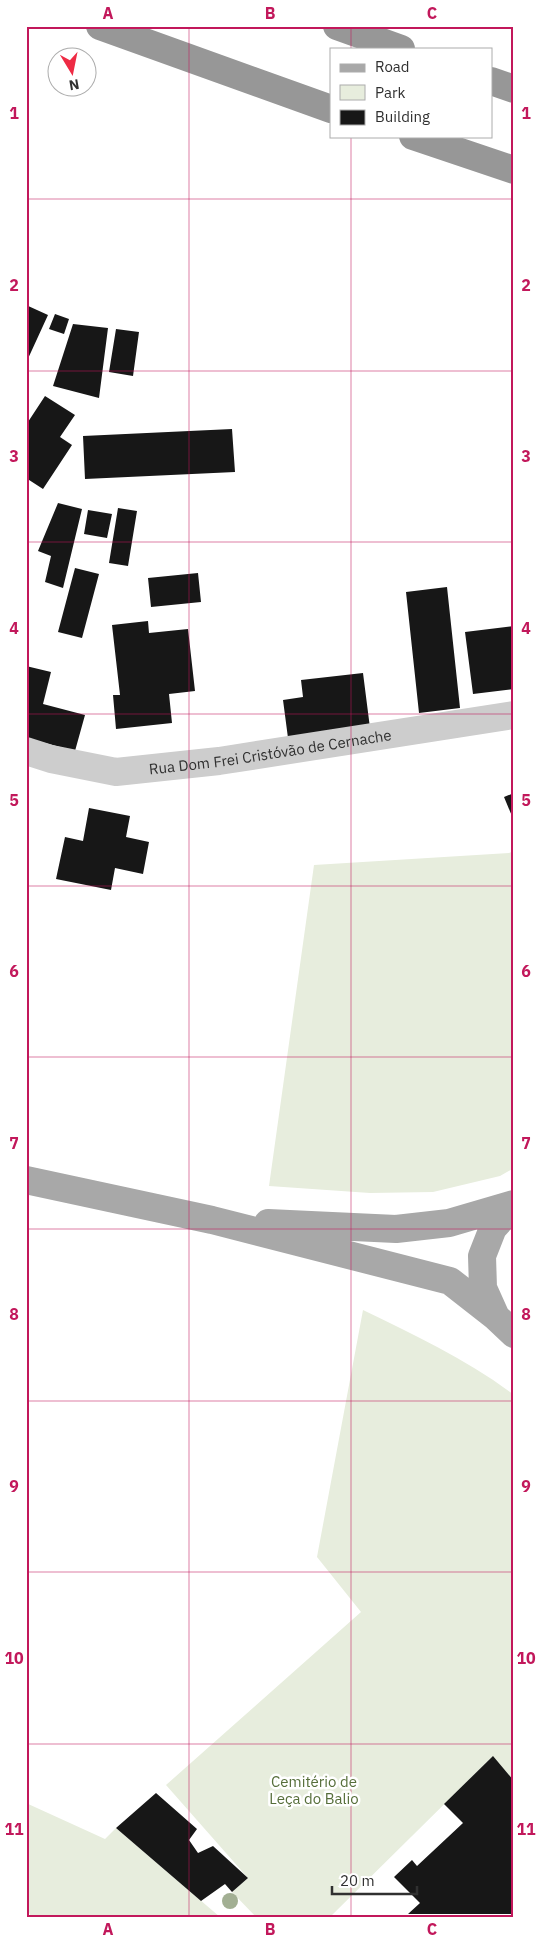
<svg xmlns="http://www.w3.org/2000/svg" width="540" height="1943" font-family="'IBM Plex Sans',sans-serif">
<rect width="100%" height="100%" fill="#fff"/>
<path fill="#e7eddd" d="M514,851V1168L500,1176L433,1192L370,1193L269,1186L314,865L509,853Z
M363,1310C414,1335 468,1360 514,1395V1781L492,1757L330,1917H256L232,1892L248,1878L166,1785L361,1612L317,1557Z
M26,1803L105,1839L116,1828L220,1917H31L26,1905Z"/>
<path fill="#171717" d="M26,305L48,315L26,363Z
M55,314L69,319L64,334L49,329Z
M73,324L108,328L99,398L53,386Z
M116,329L139,332L133,376L109,372Z
M45,396L75,415L60,437L72,445L43,489L26,478V425Z
M232,429L235,472L85,479L83,436Z
M58,503L82,509L63,588L45,582L51,556L38,551Z
M118,508L137,511L128,566L109,563Z
M88,510L112,514L107,538L84,534Z
M75,568L99,574L82,638L58,632Z
M198,573L201,602L151,607L148,578Z
M447,587L460,708L419,713L406,592Z
M148,621L149,633L188,629L195,691L169,694L172,723L116,729L113,695H120L112,625Z
M514,626V689L473,694L465,632Z
M26,666L51,672L43,704L85,715L75,751L26,738Z
M363,673L370,728L288,738L283,700L303,697L301,680Z
M514,793V821L504,797Z
M89,808L130,816L126,837L149,842L143,874L115,868L111,890L56,879L65,837L83,841Z
M493,1756L514,1781V1914H408L420,1903L394,1877L412,1860L417,1866L463,1823L444,1804Z
M156,1793L197,1829L189,1840L198,1853L213,1846L248,1878L232,1892L225,1884L201,1901L116,1828Z"/>
<g fill="none" stroke-linecap="round" stroke-linejoin="round">
<path stroke="#cdcdcd" stroke-width="28" id="s1" d="M26,751L51,759L116,772L219,761L514,715"/>
<path stroke="#a8a8a8" stroke-width="28" d="M26,1180L212,1220L450,1281L496,1317
M514,1205L493,1228L482,1256L483,1288L496,1317L514,1334
M268,1223L396,1229L449,1223L514,1204"/>
<path stroke="#979797" stroke-width="28" d="M100,26L331,109
M337,26L401,49
M491,81L514,89
M413,136L514,170"/>
</g>
<circle fill="#a2af93" cx="230" cy="1901" r="8"/>
<path fill="none" stroke="#c2185b" stroke-width="1" stroke-opacity="0.55" d="M189,26V1917M351,26V49M351,136V1917M26,199H514M26,371H514M26,542H514M26,714H514M26,886H514M26,1057H514M26,1229H514M26,1401H514M26,1572H514M26,1744H514"/>
<g text-anchor="middle" dominant-baseline="central" stroke-width="5" stroke-linejoin="round" paint-order="stroke">
<g font-size="15" fill="#303030" stroke="#fff">
<text stroke="none"><textPath href="#s1" startOffset="248">Rua Dom Frei Cristóvão de Cernache</textPath></text>
</g>
<g font-size="15" fill="#566e3a" stroke="#fff">
<text x="314" y="1781">Cemitério de<tspan x="314" dy="17">Leça do Balio</tspan></text>
</g>
</g>
<rect width="540" height="1943" fill="none" stroke="#ffffff" stroke-width="55"/>
<rect x="330" y="48" width="162" height="90" fill="#ffffff" stroke="#acacac"/>
<rect x="340" y="64" width="25" height="8" fill="#a8a8a8" stroke="#acacac"/>
<text x="375" y="72" font-size="15" fill="#303030">Road</text>
<rect x="340" y="85" width="25" height="15" fill="#e7eddd" stroke="#acacac"/>
<text x="375" y="98" font-size="15" fill="#303030">Park</text>
<rect x="340" y="110" width="25" height="15" fill="#171717" stroke="#acacac"/>
<text x="375" y="122" font-size="15" fill="#303030">Building</text>
<g transform="translate(72 72) rotate(170)"><circle r="24" fill="#ffffff" stroke="#acacac"/>
<path d="M0-4L9 19L0 12L-9 19Z" fill="#ee2b44"/>
<text y="-8" font-size="14" font-weight="bold" text-anchor="middle" fill="#303030">N</text>
</g>
<path d="M332 1886v8h85v-8" fill="none" stroke="#303030" stroke-width="2.5"/>
<text x="340" y="1886" font-size="15" fill="#303030" stroke="#ffffff" stroke-width="4" paint-order="stroke">20 m</text>
<rect x="28" y="28" width="484" height="1888" fill="none" stroke="#c2185b" stroke-width="2"/>
<g font-size="16" text-anchor="middle" font-weight="bold" fill="#c2185b">
<text x="108" y="19">A</text>
<text x="270" y="19">B</text>
<text x="432" y="19">C</text>
<text x="14" y="119">1</text>
<text x="526" y="119">1</text>
<text x="14" y="291">2</text>
<text x="526" y="291">2</text>
<text x="14" y="462">3</text>
<text x="526" y="462">3</text>
<text x="14" y="634">4</text>
<text x="526" y="634">4</text>
<text x="14" y="806">5</text>
<text x="526" y="806">5</text>
<text x="14" y="977">6</text>
<text x="526" y="977">6</text>
<text x="14" y="1149">7</text>
<text x="526" y="1149">7</text>
<text x="14" y="1320">8</text>
<text x="526" y="1320">8</text>
<text x="14" y="1492">9</text>
<text x="526" y="1492">9</text>
<text x="14" y="1664">10</text>
<text x="526" y="1664">10</text>
<text x="14" y="1835">11</text>
<text x="526" y="1835">11</text>
<text x="108" y="1935">A</text>
<text x="270" y="1935">B</text>
<text x="432" y="1935">C</text>
</g>
</svg>
